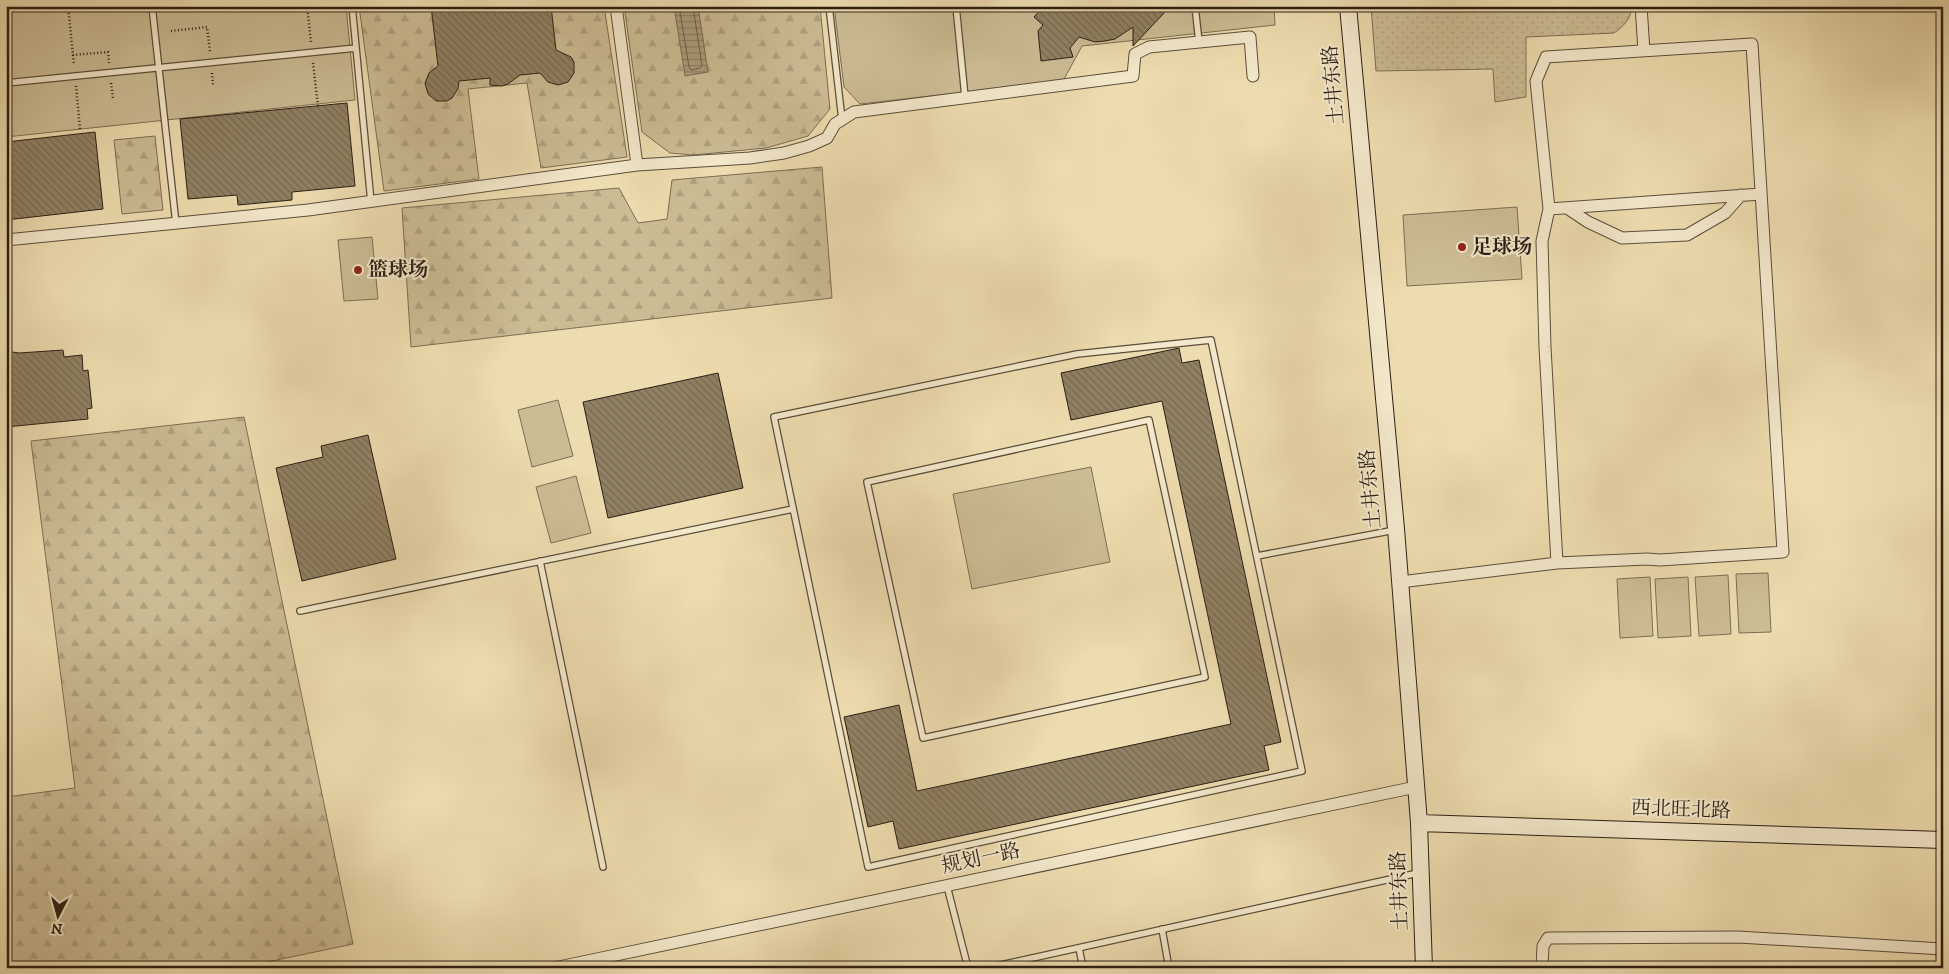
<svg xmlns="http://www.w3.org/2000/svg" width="1949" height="974" font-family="'IM FELL DW Pica','Noto Serif SC',serif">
<defs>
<pattern id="forest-firs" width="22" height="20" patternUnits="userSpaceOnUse" patternTransform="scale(1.25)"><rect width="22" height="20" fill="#ccbc94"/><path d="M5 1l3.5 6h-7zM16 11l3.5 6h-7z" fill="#afa17f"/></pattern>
<pattern id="garden-dots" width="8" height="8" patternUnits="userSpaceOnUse" patternTransform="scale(1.25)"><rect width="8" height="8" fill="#ccbc94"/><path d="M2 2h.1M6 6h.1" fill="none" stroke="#afa17f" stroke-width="1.8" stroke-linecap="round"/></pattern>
<pattern id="water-rules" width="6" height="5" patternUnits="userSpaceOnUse" patternTransform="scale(1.25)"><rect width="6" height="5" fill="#ab9c7a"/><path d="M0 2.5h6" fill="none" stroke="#8b7f63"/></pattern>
<pattern id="building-back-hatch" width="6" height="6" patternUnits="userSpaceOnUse" patternTransform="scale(1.25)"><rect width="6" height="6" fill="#908164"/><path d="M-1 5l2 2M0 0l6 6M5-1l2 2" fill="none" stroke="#766951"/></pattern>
</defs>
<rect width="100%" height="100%" fill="#eddcaf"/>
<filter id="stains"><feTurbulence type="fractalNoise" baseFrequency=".004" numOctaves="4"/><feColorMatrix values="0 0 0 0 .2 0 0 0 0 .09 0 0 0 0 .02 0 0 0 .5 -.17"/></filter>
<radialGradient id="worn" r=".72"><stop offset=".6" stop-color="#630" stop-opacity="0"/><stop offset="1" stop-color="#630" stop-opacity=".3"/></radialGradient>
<path fill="#ccbc94" stroke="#7c6e54" d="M6,6H346L355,100L6,137Z
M834,6H1274L1275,25L1082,46L1063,81L860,104L844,87Z
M1517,207L1522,279L1407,286L1403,215Z
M372,237L378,299L344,301L338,240Z
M558,400L573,456L532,467L518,410Z
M1091,467L1110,562L972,589L953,494Z
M576,476L591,533L551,543L536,487Z
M1768,573L1771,632L1739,633L1736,574Z
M1728,575L1731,634L1699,636L1695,577Z
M1650,577L1653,636L1620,638L1617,579Z
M1688,577L1691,636L1658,638L1655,579Z"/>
<path fill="url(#forest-firs)" stroke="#7c6e54" d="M359,6H604L627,157L541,168L527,83L468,89L479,179L384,191Z
M624,6H820L830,109L808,136L766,148L693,155L670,153L642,132Z
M155,136L163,210L122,214L114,140Z
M822,167L832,298L411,347L402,208L619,188L638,223L667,219L672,180Z
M244,417L353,944L239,968H6V797L75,788L31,441Z"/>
<path fill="url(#garden-dots)" stroke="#7c6e54" d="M1371,6H1632C1631,19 1624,26 1614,33L1526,37V97L1495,102L1493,69L1376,71Z"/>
<path fill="url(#water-rules)" stroke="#786a51" d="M674,6H698L708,72L685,76Z"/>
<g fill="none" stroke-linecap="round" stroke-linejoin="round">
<path stroke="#6b5e46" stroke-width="1" d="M679,6L689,67L691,70L700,68L702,66L693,6"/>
</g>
<path fill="url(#building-back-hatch)" stroke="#2b1f13" d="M431,6H551L556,50L571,57L574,62V73L568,82L558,85L548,82L540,73L520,75L508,84L502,86L490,85V78L459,81L458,89L452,98L447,101H436L428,94L425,83L429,73L438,66Z
M1044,6H1159L1165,12L1133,46V27L1115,39L1105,41L1095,42L1079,37L1070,48L1073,57L1041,61L1038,31L1043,25L1034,17Z
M347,103L355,186L292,192V200L238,205L237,195L188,199L180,119Z
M95,132L103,209L6,220V142Z
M1179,348L1182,363L1199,360L1281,742L1264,746L1269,770L899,849L893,821L868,827L844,717L899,705L917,791L1231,724L1162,401L1071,420L1061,373Z
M63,350L64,357L82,355L83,371L88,370L92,408L87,409L88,419L6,427V351L19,353Z
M718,373L743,488L608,518L583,402Z
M368,435L396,559L302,581L276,468L323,457L321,446Z"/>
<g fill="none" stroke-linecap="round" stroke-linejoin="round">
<g stroke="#5c4e3a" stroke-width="8">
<path id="lane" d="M6,6H7
M152,6L176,224
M352,6L371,202
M829,6L842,120
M956,6L965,97
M1195,6L1199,42
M6,83L356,48
M6,133L7,136
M1211,340L1302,771L868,867L774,417L1077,354Z
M1149,420L1205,677L923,738L867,482Z
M1257,556L1395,530
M540,561L603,867
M300,611L793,509
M947,886L968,968
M1162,929L1169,968
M1079,948L1083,968
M987,968L1418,873"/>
</g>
<g stroke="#5c4e3a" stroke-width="13">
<path id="street" d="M616,6L637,165
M1641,6L1644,51
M1567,208L1588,222L1622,238L1687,235L1725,213L1741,195
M1549,209L1542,241L1545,347L1557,563
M6,240L308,210L637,165L750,158L784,153L809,146L827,138L835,124L854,112L1133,76L1135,54L1149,47L1250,37L1253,76
M1400,582L1557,563L1647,559L1660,560L1783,552L1752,44L1546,57L1536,81L1549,209L1761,194
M554,968L1416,787
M1542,968L1543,946L1548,938L1738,937L1943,949"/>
</g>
<g stroke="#2b1f13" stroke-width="18">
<path id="secondary" d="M1348,6L1396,529L1419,823L1424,968
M1419,823L1943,840"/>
</g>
<path stroke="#2b1f13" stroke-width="2.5" stroke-dasharray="1 2.5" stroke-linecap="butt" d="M68,6L73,55L108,52L109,63
M307,6L311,42
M171,31L207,27L210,52
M73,55L74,65
M313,63L318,106
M212,73L213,85
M111,83L113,99
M76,86L80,129"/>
<use href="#lane" stroke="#f3e8cb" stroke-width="5.5"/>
<use href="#street" stroke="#f3e8cb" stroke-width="11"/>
<use href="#secondary" stroke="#f3e8cb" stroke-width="16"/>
</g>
<g fill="#8f2418" stroke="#f3e8cb" stroke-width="2">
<circle cx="1462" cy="247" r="5"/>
<circle cx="358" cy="270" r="5"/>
</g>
<g text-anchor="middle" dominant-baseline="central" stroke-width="4" stroke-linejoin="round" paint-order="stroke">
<g font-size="20" fill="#2b1f13" stroke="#f3e8cb">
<text transform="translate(1334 85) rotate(-95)">土井东路</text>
<text transform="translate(1371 489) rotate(-95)">土井东路</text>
<text transform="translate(1681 810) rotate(2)">西北旺北路</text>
<text transform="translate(981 859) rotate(-12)">规划一路</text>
<text transform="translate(1400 891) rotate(-92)">土井东路</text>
</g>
<g font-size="20" font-weight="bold" fill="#2b1f13" stroke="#f3e8cb" text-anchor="start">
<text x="1472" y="247">足球场</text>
<text x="368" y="270">篮球场</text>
</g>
</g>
<rect width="1949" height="974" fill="none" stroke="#eddcaf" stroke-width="25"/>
<rect x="8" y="8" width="1934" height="959" fill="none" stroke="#2b1f13" stroke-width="2.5"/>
<rect x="12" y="12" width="1924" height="949" fill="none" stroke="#2b1f13"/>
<g transform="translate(58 916) rotate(186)" stroke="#f3e8cb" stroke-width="4" paint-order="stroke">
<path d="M0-4L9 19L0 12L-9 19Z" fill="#2b1f13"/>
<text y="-8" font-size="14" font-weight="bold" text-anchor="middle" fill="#2b1f13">N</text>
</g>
<rect width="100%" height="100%" filter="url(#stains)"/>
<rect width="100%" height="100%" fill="url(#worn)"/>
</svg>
